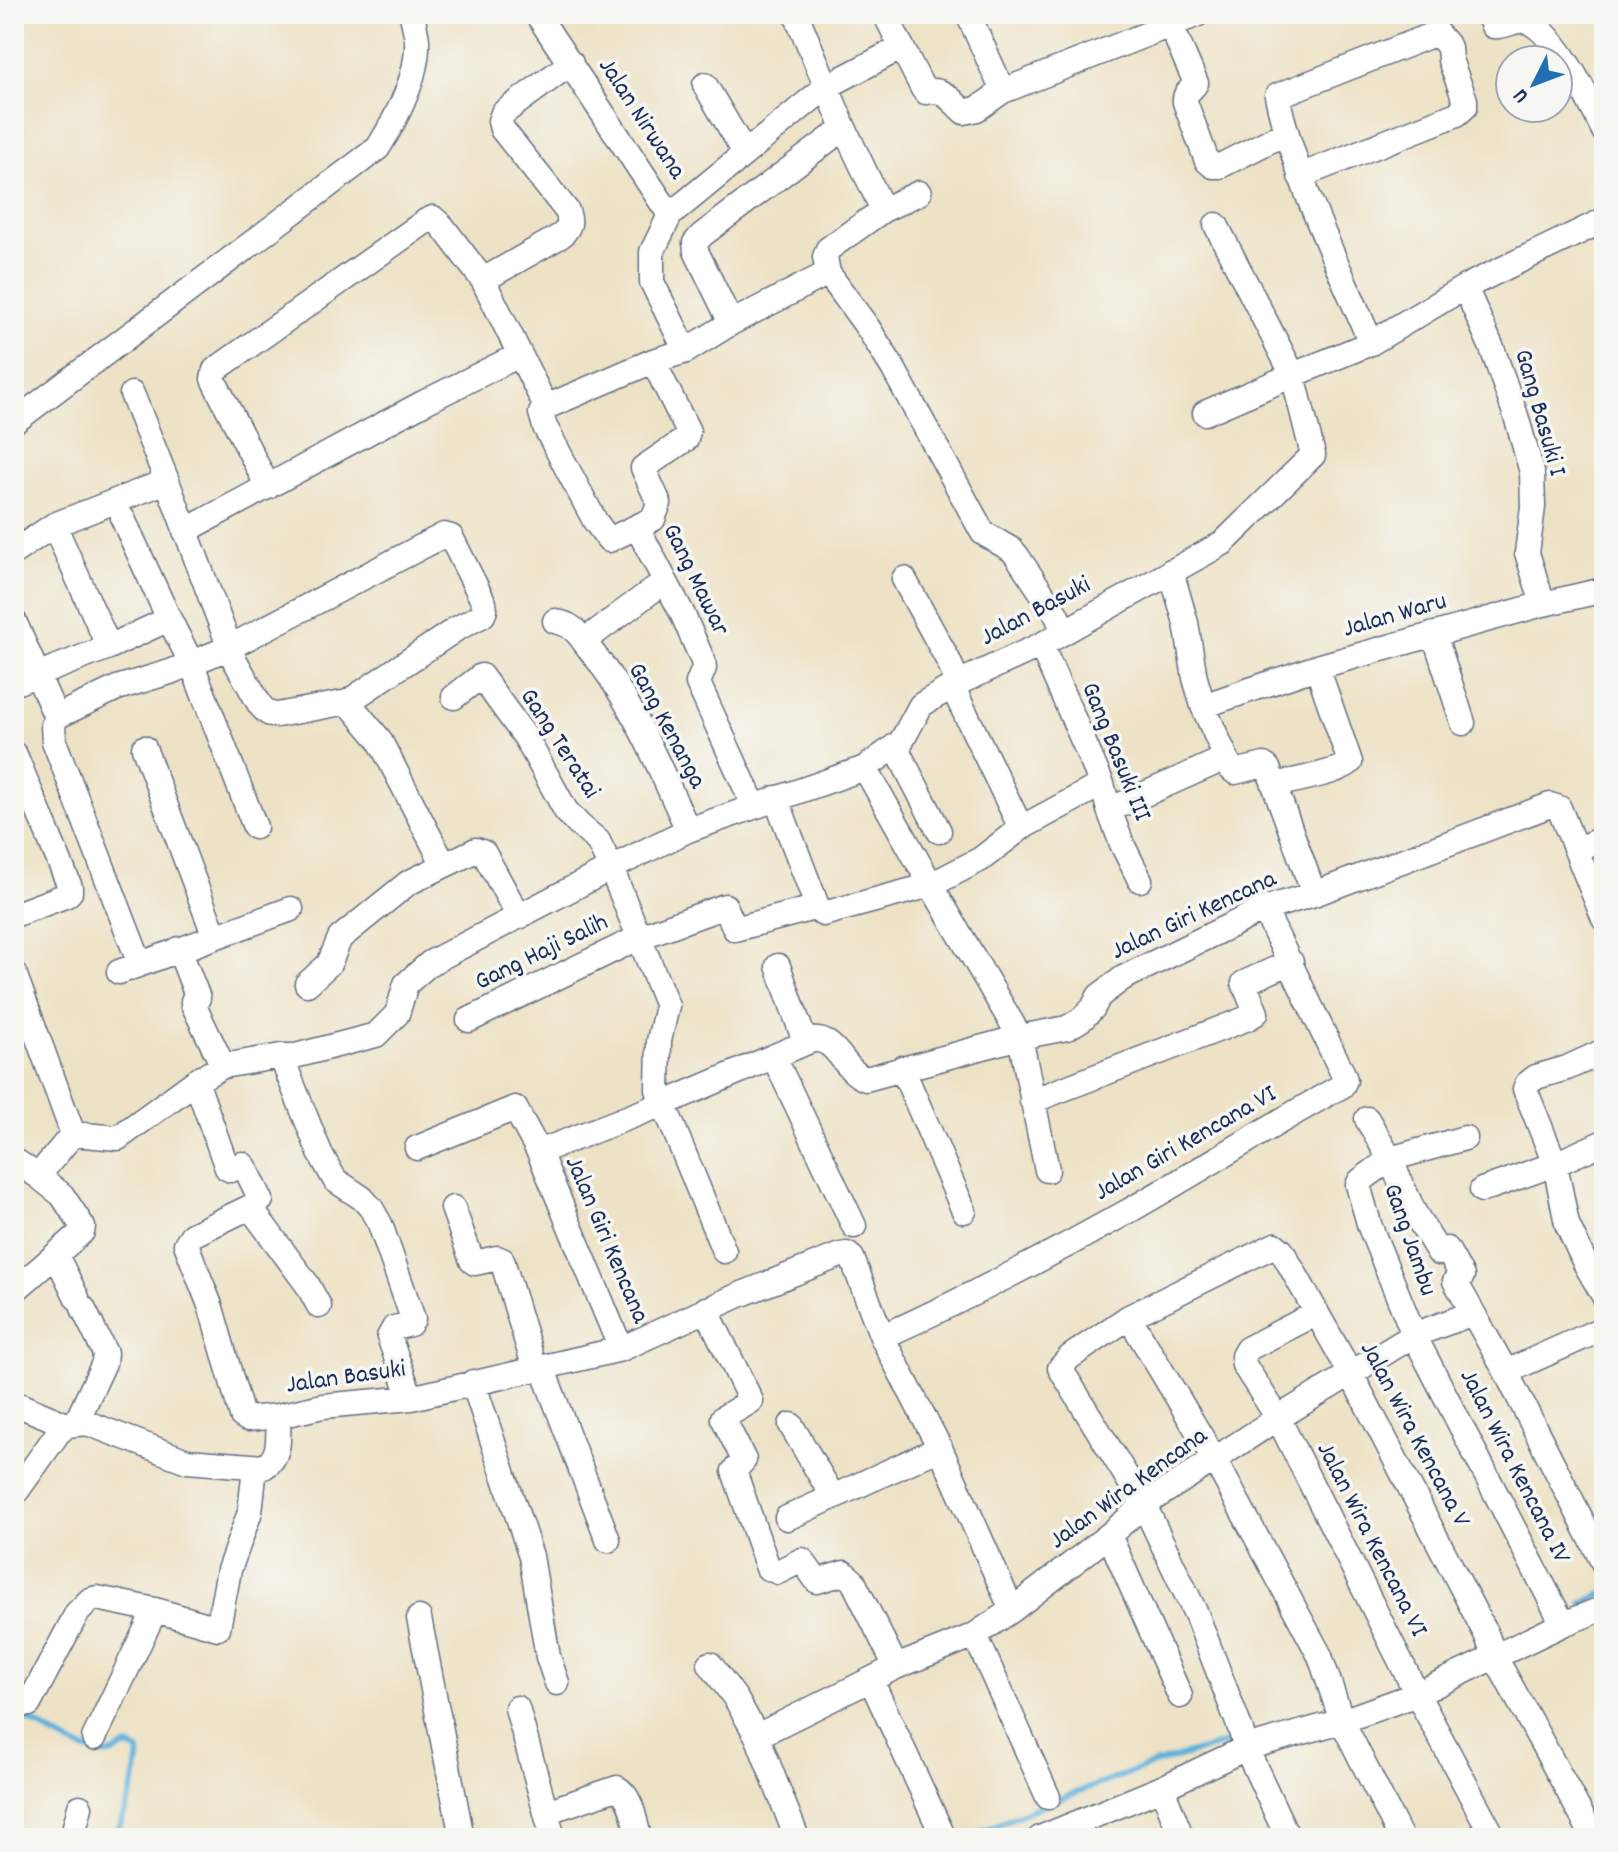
<svg xmlns="http://www.w3.org/2000/svg" width="1618" height="1852" font-family="Dekko,sans-serif">
<rect width="100%" height="100%" fill="#f6f6f2"/>
<filter id="ink" filterUnits="userSpaceOnUse"><feTurbulence type="fractalNoise" baseFrequency=".0125" numOctaves="2"/><feDisplacementMap in="SourceGraphic" scale="16" xChannelSelector="R" yChannelSelector="G"/><feConvolveMatrix kernelMatrix="1 2 1 2 8 2 1 2 1" color-interpolation-filters="sRGB"/></filter>
<filter id="wash" filterUnits="userSpaceOnUse"><feTurbulence type="fractalNoise" baseFrequency=".006" numOctaves="4" result="noise"/><feDisplacementMap in="SourceGraphic" scale="32" xChannelSelector="R" yChannelSelector="G"/><feGaussianBlur stdDeviation="1.8" result="paint"/><feColorMatrix in="noise" values="0 0 0 0 0 0 0 0 0 0 0 0 0 0 0 0 0 1.4 0 .05"/><feComposite in="paint" operator="in"/></filter>
<g filter="url(#wash)">
<rect width="100%" height="100%" fill="#ede2c5"/>
<g fill="none" stroke-linecap="round" stroke-linejoin="round">
<path stroke="#61b2dc" stroke-width="6" d="M1582,1604L1604,1593
M14,1712C35,1722 87,1759 110,1754C116,1752 122,1748 128,1746L139,1751C137,1781 126,1810 115,1838
M966,1838L1045,1804L1154,1764L1238,1740"/>
</g>
</g>
<g filter="url(#ink)">
<g fill="none" stroke-linecap="round" stroke-linejoin="round">
<g stroke="#646e82" stroke-width="27">
<path id="minor" d="M537,14L670,215
M796,14L844,128L883,210
M885,14L923,89L926,92C943,87 952,101 964,112L977,109L1003,91L1198,14
M968,14L1003,91
M1488,14L1493,26C1505,28 1517,17 1529,22C1557,35 1591,103 1604,131
M1171,26L1196,83C1192,91 1184,91 1185,102L1207,161L1213,166H1220L1285,133
M705,85L745,153
M1300,176L1457,114L1465,107V100L1450,60L1449,47L1437,33L1277,96C1296,182 1337,262 1371,343
M828,273L868,328L893,368L983,533L1012,550L1017,556L1056,614L1064,631
M483,280L562,235C570,226 571,222 567,211L502,129L500,121L503,113L571,63
M1465,287L1492,348L1516,416L1532,472L1533,507L1527,553L1543,604
M731,323L696,251L695,243L702,235L844,128
M686,351L652,282V252L670,215L826,87L902,47
M132,394L167,481L225,635L228,648L260,705C266,712 269,715 277,715L348,702L456,629L483,615L485,610L484,603L451,537L444,535L228,648L170,672L117,688L56,717L53,725L54,741L140,964
M546,407L653,361L686,351L731,323L828,273L825,257L828,249L883,210L919,193
M1205,413L1293,375L1216,225
M14,422L378,148C396,119 419,75 417,40C416,31 413,22 412,14
M268,487L216,385L213,379L215,370L426,221L433,218L442,226L483,280L546,407L541,413L545,427L595,521L609,540L653,519L659,503L643,468L686,439L688,431L653,361
M123,519L169,619L191,662L255,827
M637,527L682,613L703,661L704,668L698,683L754,806
M185,531L423,403L519,355
M14,552L54,525L167,481
M1171,571L1186,623L1195,678L1203,706L1231,769L1235,772L1264,765L1268,768L1314,894
M904,579L948,660L958,683
M14,621L56,717
M555,621C557,622 566,624 567,625C576,629 582,639 588,647C633,701 659,767 688,830
M1434,634L1463,723
M584,641L665,581
M1041,645L1102,784L1109,810L1122,844L1140,880
M109,647L169,619
M18,682L109,647L54,525
M952,686L1021,828
M454,697L481,676L526,738L566,811L579,825L598,841L611,868L667,1006L659,1041L658,1090L724,1251
M348,702L379,739L444,865
M1203,706L1317,667L1543,604L1604,590
M895,746L939,831
M144,748L215,937
M865,768L931,885L1020,1037L1047,1170
M1274,785C1291,781 1339,773 1350,762L1317,667
M776,798L819,911L823,914L931,885L981,859L1021,828L1102,784
M1109,810L1226,758
M1577,849L1604,838
M14,915L67,895L70,892V887L15,755
M179,949L198,998L193,1001V1004L223,1066
M778,966L805,1042
M119,972L291,909
M14,973L73,1134
M307,984L329,964L340,938L408,883L476,850L484,853L519,917
M469,1020L640,937L725,906L735,929L818,907
M1604,1051L1567,1068L1536,1077L1527,1084L1525,1089L1555,1164L1567,1224L1585,1263L1604,1296
M281,1056L320,1153L335,1180L362,1198L371,1208L380,1224L413,1319L410,1324L394,1328L389,1337L411,1398
M774,1057L854,1226
M902,1068L964,1211
M196,1081L227,1168L231,1170L242,1164L245,1167L261,1200L250,1207L192,1235L186,1244L211,1308L242,1416L247,1419L278,1416
M1032,1101L1248,1018L1256,1013L1244,983L1291,962
M1367,1119L1390,1159L1414,1212L1439,1253L1447,1249L1462,1276L1455,1281L1473,1313
M1465,1138L1390,1159L1360,1181L1358,1185L1370,1227L1414,1335L1563,1624
M417,1148L515,1108L539,1152
M14,1160L38,1176L73,1134L118,1138L196,1081L223,1066L281,1056H295L376,1035L397,1014L406,984L430,963L611,868L688,830L865,768L901,742L921,705L958,683L1041,645L1223,543L1313,455L1293,375L1371,343L1465,287L1604,220
M1482,1190L1555,1164L1604,1142
M250,1207L307,1284L319,1306
M453,1208L472,1261L475,1263L497,1258L502,1260L535,1369
M56,1255L77,1298
M14,1291L82,1232L83,1227L62,1195L38,1176
M706,1309L751,1401L723,1418L744,1460L734,1471L768,1568L778,1572L802,1560L817,1581L844,1573L853,1581L896,1667
M1317,1313L1247,1349L1243,1356L1244,1365L1278,1418L1417,1694L1494,1838
M1129,1317L1070,1357L1060,1368L1144,1505L1197,1616L1240,1728L1246,1748L1288,1838
M882,1337C965,1299 1047,1257 1127,1212C1199,1171 1269,1126 1342,1086L1345,1080L1343,1074L1264,909
M621,1349L539,1152L663,1104L812,1040C838,1037 842,1071 866,1079L1020,1037L1067,1028L1082,1019L1093,1008L1099,996L1123,978L1264,909L1314,894L1550,805L1559,808L1604,919
M542,1367L608,1540
M1506,1372L1604,1564
M473,1382L531,1556L548,1657L557,1683
M14,1403L67,1425
M76,1423L104,1363L105,1353L83,1308
M791,1425L833,1497
M14,1495L58,1433L67,1425L87,1423L187,1461L264,1467C282,1456 278,1435 278,1416L323,1406L411,1398L621,1349L737,1296L840,1255L847,1254L852,1258L882,1337L940,1448L1012,1610
M787,1518L940,1448
M1109,1535L1180,1696
M419,1618L462,1838
M975,1635L1048,1797
M710,1664L736,1699L757,1736
M871,1680L944,1838
M29,1704L77,1613L90,1600L97,1598L155,1610L218,1628L229,1570L250,1512L255,1467
M517,1708L553,1838
M94,1738L155,1610
M1162,1788L1182,1838
M546,1812L617,1788C632,1796 635,1822 639,1838
M72,1838L80,1807
M797,1838L757,1736L896,1667L975,1635L1012,1610L1109,1535L1144,1505L1278,1418L1414,1335L1473,1313L1506,1372L1604,1328
M1040,1838L1162,1788L1246,1748L1342,1721L1417,1694L1563,1624L1604,1608
M1401,1838L1342,1721L1320,1656L1215,1460L1129,1317L1275,1245L1282,1251L1351,1374L1486,1634L1495,1657L1594,1838"/>
</g>
<use href="#minor" stroke="#fff" stroke-width="24"/>
</g>
</g>
<g text-anchor="middle" dominant-baseline="central" stroke-width="7" stroke-linejoin="round" paint-order="stroke">
<g font-size="26" fill="#1b2f5e" stroke="#f6f6f2">
<text transform="translate(641 119) rotate(57)">Jalan Nirwana</text>
<text transform="translate(1539 413) rotate(74)">Gang Basuki I</text>
<text transform="translate(695 580) rotate(64)">Gang Mawar</text>
<text transform="translate(1036 612) rotate(-28)">Jalan Basuki</text>
<text transform="translate(1395 616) rotate(-16)">Jalan Waru</text>
<text transform="translate(666 726) rotate(62)">Gang Kenanga</text>
<text transform="translate(559 744) rotate(57)">Gang Teratai</text>
<text transform="translate(1115 752) rotate(68)">Gang Basuki III</text>
<text transform="translate(1194 916) rotate(-25)">Jalan Giri Kencana</text>
<text transform="translate(542 953) rotate(-26)">Gang Haji Salih</text>
<text transform="translate(1186 1144) rotate(-30)">Jalan Giri Kencana VI</text>
<text transform="translate(606 1240) rotate(67)">Jalan Giri Kencana</text>
<text transform="translate(1409 1240) rotate(71)">Gang Jambu</text>
<text transform="translate(346 1378) rotate(-8)">Jalan Basuki</text>
<text transform="translate(1414 1435) rotate(62)">Jalan Wira Kencana V</text>
<text transform="translate(1514 1467) rotate(63)">Jalan Wira Kencana IV</text>
<text transform="translate(1129 1489) rotate(-36)">Jalan Wira Kencana</text>
<text transform="translate(1371 1540) rotate(63)">Jalan Wira Kencana VI</text>
</g>
</g>
<rect width="1618" height="1852" fill="none" stroke="#f6f6f2" stroke-width="48"/>
<g transform="translate(1534 84) rotate(228)"><circle r="38" fill="#f6f6f2" stroke="#9ea6b7" stroke-width="2"/>
<path d="M0-6L14 30L0 20L-14 30Z" fill="#1f6fb2"/>
<text y="-12" font-size="22" font-weight="bold" text-anchor="middle" fill="#1b2f5e">U</text>
</g>
</svg>
